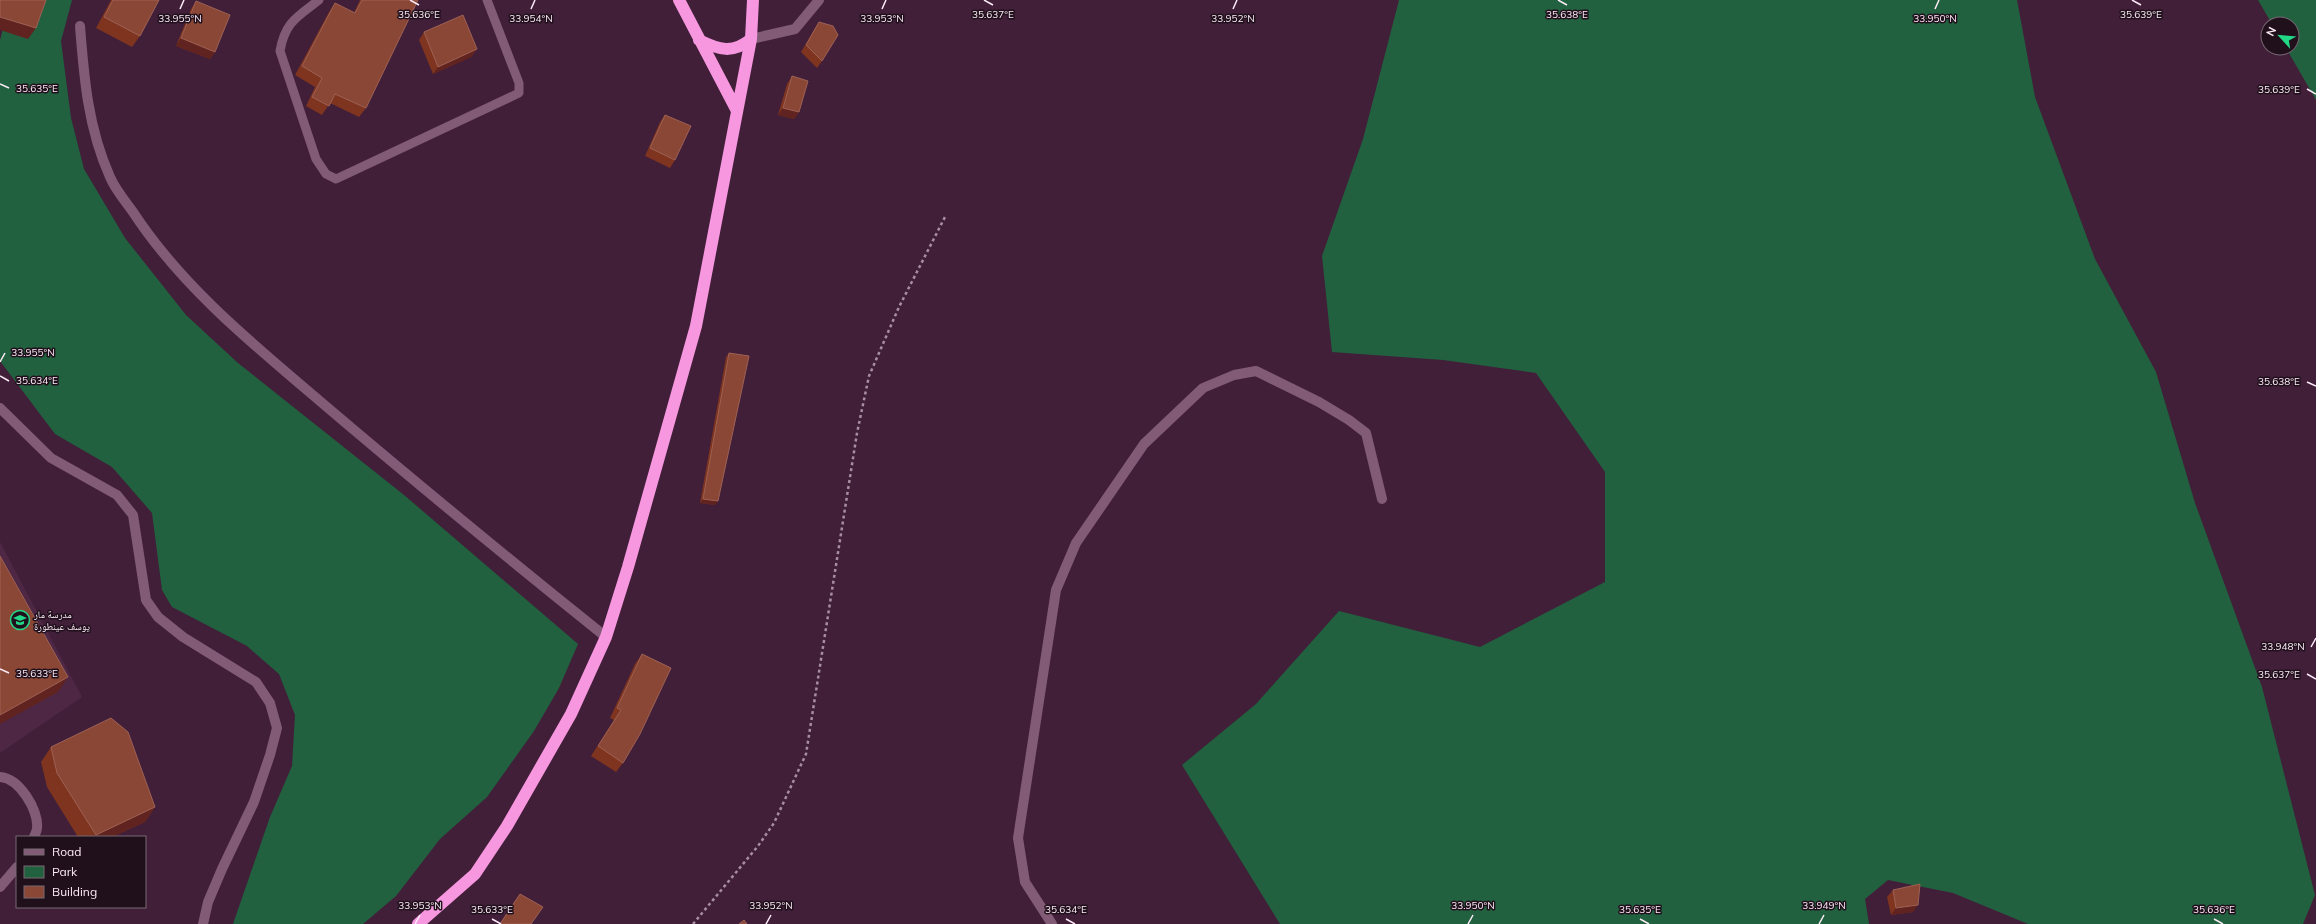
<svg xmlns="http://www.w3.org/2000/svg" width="2316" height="924" font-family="Mulish,'Noto Naskh Arabic',sans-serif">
<rect width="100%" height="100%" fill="#411f39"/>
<path fill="#4e2745" d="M0,542L82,697L0,753Z"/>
<path fill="#21613f" d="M11,0H72L61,41L71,118L84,169L125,238L186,315L238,363L404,495L578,644L559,688L534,731L487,797L440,839L396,896L363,924H233L270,817L292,766L295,715L279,674L247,646L172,607L162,590L152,513L112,467L55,434L0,361V40Z
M1399,0H2017L2035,97L2095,259L2156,372L2195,503L2262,687L2315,895L2303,924H2028L1953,893L1888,880L1865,899L1869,924H1280L1182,765L1256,704L1339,611L1480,647L1605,582V472L1536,373L1443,360L1332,352L1322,256L1363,139Z
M2258,0H2316V100L2286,48H2292V24H2272Z"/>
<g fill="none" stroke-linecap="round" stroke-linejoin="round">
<path stroke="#a88ea1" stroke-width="2.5" stroke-dasharray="3 3" stroke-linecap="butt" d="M693,924L758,846L774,823L806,754L857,433L869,376L899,307L946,215"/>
<path stroke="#825b77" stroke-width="9" d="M319,0C297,17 285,22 280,51L316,159L326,174L336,179L519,93V83L487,0"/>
<path stroke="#825b77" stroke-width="10" d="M80,26C84,78 88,128 110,177C115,189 125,201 133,212C182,287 254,345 321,402C415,482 510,560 606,637
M751,39L795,29L819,0
M0,408L51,458L117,495L133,515L146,600L158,617L183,637L256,682L270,703L277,728L270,755L254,802L222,869L208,902L203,924
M0,777C19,778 39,810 37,828C37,831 35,834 34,837
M0,887L17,867
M1052,924L1025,882L1018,838L1056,590L1076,543L1144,444L1203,388L1234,375L1256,371L1319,402L1349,420L1366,433L1382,499"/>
<path stroke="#f797df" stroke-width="12" d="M679,0L737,111
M699,40C719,50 733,54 751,39
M418,924L475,874L507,826L571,714L606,637L628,567L696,326L751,39L753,0"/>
</g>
<path fill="#7e341e" d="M111,0H159L140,36L132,47L96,28Z
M360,0H418L366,108L359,117L330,103L322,115L306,106L315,87L295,75L329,12L335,3L354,13Z
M196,1L215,52L210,59L176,46L191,9Z
M819,22L822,61L817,68L801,52L814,30Z
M424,32L477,49L471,57L433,74L419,40Z
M792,76L799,112L794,119L778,115L787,84Z
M665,115L675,160L670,168L645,156L660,122Z
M729,353L715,505L700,503L726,357Z
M642,654L623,763L616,772L591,756L614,720L610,718L635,664Z
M51,747L155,807L145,822L112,837H78L47,787L41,762Z
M1893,890L1913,912L1891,915L1887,897Z
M520,894L531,924H500L512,905Z"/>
<path fill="#60231f" d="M0,17L36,28L28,39L0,30Z
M181,38L215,52L210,59L176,46Z
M477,49L471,57L433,74L438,67Z
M783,108L799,112L794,119L778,115Z
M703,499L718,501L715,505L700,503Z
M68,677L58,692L0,724V715Z
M155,807L145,822L112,837H94L96,835Z
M1918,905L1913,912L1891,915L1896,908Z"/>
<path fill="#8b4736" stroke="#9d6154" d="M0,0H46L36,28L0,17Z
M113,0H159L140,36L104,17Z
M362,0H418L366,108L335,94L329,106L312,97L322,78L302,66L335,3L355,13Z
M196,1L230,15L215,52L181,38Z
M463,15L477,49L438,67L424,32Z
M819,22L833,26L838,35L822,61L806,45Z
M792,76L808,81L799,112L783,108Z
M665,115L691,126L675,160L650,148Z
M729,353L749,356L718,501L703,499Z
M0,556L68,677L0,715Z
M642,654L671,668L640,734L623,763L598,746L621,710L617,708Z
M111,718L128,732L155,807L96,835L57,773L51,747Z
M1920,884L1918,905L1896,908L1893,890Z
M520,894L543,907L531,924H500Z
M744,920L747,924H739Z"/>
<path fill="none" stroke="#fdebf8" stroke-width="1.5" d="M410,0L419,5M984,0L993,5M1558,0L1567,5M2132,0L2141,5M180,9L184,0M531,9L535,0M882,9L886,0M1233,9L1237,0M1935,9L1939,0M0,84L9,88M2307,89L2316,94M0,362L5,353M0,376L9,381M2307,382L2316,386M2311,647L2316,638M0,669L9,673M2307,674L2316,679M492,919L501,924M1066,919L1075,924M1640,919L1649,924M2214,919L2223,924M415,924L420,915M766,924L771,915M1468,924L1473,915M1819,924L1824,915"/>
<defs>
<g id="school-ring" transform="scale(1)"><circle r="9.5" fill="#1f101b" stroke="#22d887" stroke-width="1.5"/><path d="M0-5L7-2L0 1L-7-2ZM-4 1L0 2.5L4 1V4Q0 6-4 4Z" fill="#22d887"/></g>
</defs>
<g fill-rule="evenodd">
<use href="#school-ring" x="20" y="620"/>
</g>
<g text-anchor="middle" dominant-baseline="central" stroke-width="3" stroke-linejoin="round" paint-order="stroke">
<g font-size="10" fill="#fdebf8" stroke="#1f101b" text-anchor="start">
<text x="34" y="614">مدرسة مار<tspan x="34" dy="12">يوسف عينطورة</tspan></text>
</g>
</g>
<g font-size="10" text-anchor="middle" fill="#fdebf8" stroke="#1f101b" stroke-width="3" stroke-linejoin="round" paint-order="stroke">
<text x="1567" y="18">35.638°E</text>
<text x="419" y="18">35.636°E</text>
<text x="993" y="18">35.637°E</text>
<text x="2141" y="18">35.639°E</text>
<text x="180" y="22">33.955°N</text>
<text x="531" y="22">33.954°N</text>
<text x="882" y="22">33.953°N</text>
<text x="1233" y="22">33.952°N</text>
<text x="1935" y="22">33.950°N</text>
<text x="37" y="92">35.635°E</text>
<text x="2279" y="93">35.639°E</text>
<text x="33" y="356">33.955°N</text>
<text x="37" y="384">35.634°E</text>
<text x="2279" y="385">35.638°E</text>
<text x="2283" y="650">33.948°N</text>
<text x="37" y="677">35.633°E</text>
<text x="2279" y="678">35.637°E</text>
<text x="420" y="909">33.953°N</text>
<text x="771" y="909">33.952°N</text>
<text x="1473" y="909">33.950°N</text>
<text x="1824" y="909">33.949°N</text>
<text x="492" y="913">35.633°E</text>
<text x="1066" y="913">35.634°E</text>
<text x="1640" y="913">35.635°E</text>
<text x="2214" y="913">35.636°E</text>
</g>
<rect x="16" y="836" width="130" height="72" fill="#1f101b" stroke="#786873"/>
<rect x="24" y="849" width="20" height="6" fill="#825b77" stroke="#786873"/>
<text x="52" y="856" font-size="12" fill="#fdebf8">Road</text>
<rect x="24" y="866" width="20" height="12" fill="#21613f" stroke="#786873"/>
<text x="52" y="876" font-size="12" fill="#fdebf8">Park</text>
<rect x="24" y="886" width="20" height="12" fill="#8b4736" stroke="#786873"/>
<text x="52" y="896" font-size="12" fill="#fdebf8">Building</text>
<g transform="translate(2280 36) rotate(297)"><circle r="19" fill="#1f101b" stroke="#786873"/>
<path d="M0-3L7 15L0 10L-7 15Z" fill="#22d887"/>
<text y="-6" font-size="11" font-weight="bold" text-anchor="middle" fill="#fdebf8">N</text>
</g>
</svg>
